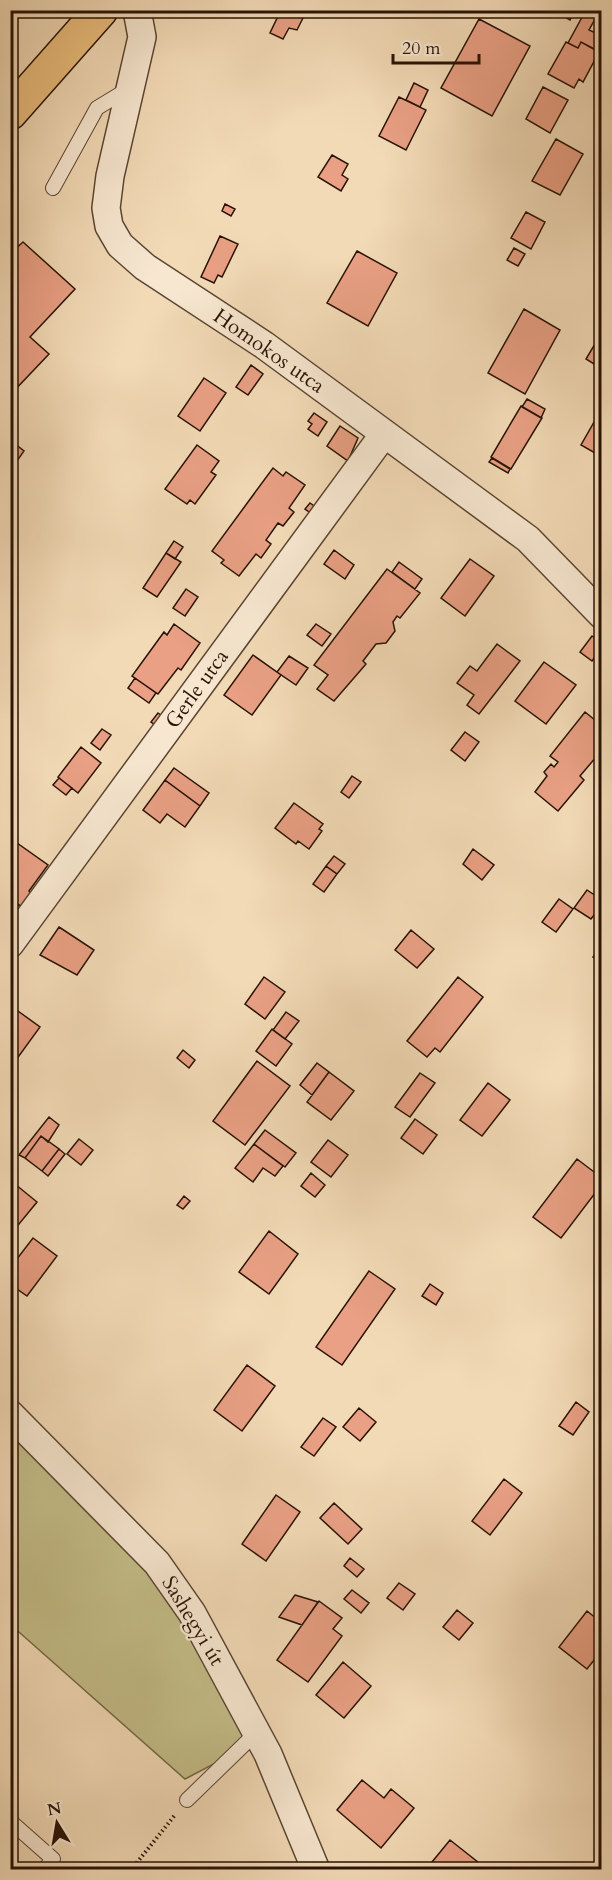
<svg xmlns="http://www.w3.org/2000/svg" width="612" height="1880" font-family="Cardo,serif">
<rect width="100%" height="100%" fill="#f2dab6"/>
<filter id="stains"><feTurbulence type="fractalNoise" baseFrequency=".00333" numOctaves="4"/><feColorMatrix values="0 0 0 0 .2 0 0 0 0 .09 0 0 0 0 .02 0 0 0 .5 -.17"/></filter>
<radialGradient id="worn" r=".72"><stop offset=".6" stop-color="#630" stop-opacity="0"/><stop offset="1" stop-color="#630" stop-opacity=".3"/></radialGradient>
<path fill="#c3bd88" stroke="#766847" stroke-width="1.5" d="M10,1431L165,1588L254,1743L185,1779L11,1625Z"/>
<path fill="#e9a084" stroke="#291206" stroke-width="1.5" d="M281,10H307L297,30L289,28L283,39L270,33Z
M552,10H575L570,20Z
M586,10L599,12L589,30L602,36L598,51L581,42L578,48L568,43Z
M479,19L530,46L492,116L441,88Z
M566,42L578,48L581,42L599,52L583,82L579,79L574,88L548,74Z
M414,83L428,90L420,107L406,100Z
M543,87L568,100L550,133L526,119Z
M399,97L426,110L406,150L379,136Z
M556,139L583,154L560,195L532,181Z
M332,155L348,164L342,175L348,179L341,191L318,177Z
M225,204L235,209L231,216L222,211Z
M526,212L545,222L531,249L511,238Z
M220,236L238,244L222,277L218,275L214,283L201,277Z
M23,242L75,289L30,337L49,354L10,395V254Z
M514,248L525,254L518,266L507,260Z
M357,251L397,273L368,326L327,303Z
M524,309L560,330L525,394L488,373Z
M602,332V369L586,359Z
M251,365L263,374L248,395L236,387Z
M204,378L226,393L200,431L178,416Z
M527,399L545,409L541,418L522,407Z
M521,406L542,418L511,469L491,457Z
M602,408V457L581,445Z
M314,413L327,422L318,436L308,429L312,424L308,421Z
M340,426L358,438L348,461L327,446Z
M10,440L24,451L17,461L10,456Z
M197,445L219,461L211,472L216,475L195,504L190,500L187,504L165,489Z
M10,456L17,461L10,468Z
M492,458L510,469L508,473L489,462Z
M273,468L283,476L286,472L305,485L289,508L294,512L283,526L278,523L266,540L271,544L261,558L256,554L239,576L221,563L224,560L212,551Z
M310,503L317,508L312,514L305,509Z
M174,541L183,547L175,559L166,553Z
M334,550L354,565L345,579L324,564Z
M166,553L181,562L157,597L143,588Z
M470,559L494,576L465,616L441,598Z
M399,562L422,579L415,589L392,572Z
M387,569L420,593L400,618L397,616L393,622L395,631L386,643L376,644L363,661L366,664L334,701L317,689L328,675L314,665Z
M186,589L198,597L185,616L173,608Z
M174,624L200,643L181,670L178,668L158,694L132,676L164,632L167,635Z
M316,624L331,634L322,646L307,635Z
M592,636L602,643V648L592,661L580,652Z
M497,644L520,661L479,714L467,705L474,695L457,683L470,666L477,671Z
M253,655L281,675L252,715L224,695Z
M289,656L308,668L296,685L277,672Z
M544,662L576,685L546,724L515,701Z
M135,678L156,693L149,703L128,688Z
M585,712L595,720L599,715L602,717V750L580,776L584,780L558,811L535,792L547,776L544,772L551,764L554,767L558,762L550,756Z
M158,713L165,718L158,727L151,722Z
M102,729L111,735L100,750L91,743Z
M465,732L479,742L465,761L451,750Z
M81,747L101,763L78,793L58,777Z
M174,768L209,793L200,806L165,780Z
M352,776L361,782L349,798L341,792Z
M59,778L72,788L66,795L53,785Z
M165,780L200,806L185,827L167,814L160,823L143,810Z
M294,803L323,824L319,829L322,831L309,849L298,841L296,844L275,828Z
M10,838L48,865L29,891L31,893L22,907L18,904L10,915Z
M473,849L494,865L482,880L463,864Z
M334,856L345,864L337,874L326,866Z
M326,866L337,874L324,892L313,884Z
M587,890L602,900V905L591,919L574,908Z
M559,899L573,909L556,932L542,922Z
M59,927L94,950L77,975L40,955Z
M411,930L434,949L417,968L395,950Z
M602,944V963L593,957Z
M264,977L285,992L265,1019L245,1004Z
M458,977L483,997L440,1052L435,1048L427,1057L407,1041Z
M18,1011L40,1027L16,1060L10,1057V1020Z
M286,1012L299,1021L285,1039L273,1030Z
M272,1029L292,1044L276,1066L256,1051Z
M183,1050L195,1060L189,1068L177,1058Z
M257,1061L290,1086L245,1145L213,1121Z
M317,1063L329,1072L312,1095L300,1085Z
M329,1072L354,1091L331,1120L307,1102Z
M420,1073L435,1083L410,1117L395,1107Z
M488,1083L510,1100L482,1136L460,1120Z
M49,1117L59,1125L48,1142L41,1136L25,1158L19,1155Z
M415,1119L437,1135L423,1154L401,1138Z
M265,1130L296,1153L285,1167L254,1144Z
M41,1136L59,1149L42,1171L25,1158Z
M79,1139L93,1150L81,1165L67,1154Z
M328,1140L348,1155L331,1177L311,1162Z
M254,1144L283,1166L275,1176L263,1168L253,1182L235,1168Z
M59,1149L65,1154L48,1176L42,1171Z
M577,1159L602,1178V1184L561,1238L533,1217Z
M311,1173L325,1185L315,1197L301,1186Z
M10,1180L37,1202L10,1235Z
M184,1196L190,1201L183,1209L177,1205Z
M269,1231L298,1254L269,1294L239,1272Z
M33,1238L57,1256L27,1296L10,1284V1268Z
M369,1271L395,1289L342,1365L316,1347Z
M430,1284L443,1293L436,1305L422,1296Z
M247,1365L275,1386L242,1431L214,1410Z
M576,1402L589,1412L573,1435L559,1426Z
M359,1408L376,1422L360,1441L343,1427Z
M323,1418L336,1427L314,1456L301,1447Z
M504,1479L522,1493L490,1535L472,1521Z
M276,1495L300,1512L266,1561L242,1544Z
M334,1503L362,1529L348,1544L320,1518Z
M350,1558L364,1569L357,1577L344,1566Z
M399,1583L415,1594L403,1610L387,1598Z
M352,1590L369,1603L361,1613L344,1599Z
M295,1595L318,1602L302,1625L279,1617Z
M319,1601L342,1618L333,1629L342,1636L308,1682L277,1660Z
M457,1610L473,1623L459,1640L443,1627Z
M587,1611L602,1623V1650L587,1669L559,1647Z
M343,1662L371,1686L344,1718L316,1695Z
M362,1780L384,1798L391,1789L414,1808L381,1848L337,1810Z
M450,1840L488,1870H441L432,1862Z
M602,1863V1870H575V1869Z"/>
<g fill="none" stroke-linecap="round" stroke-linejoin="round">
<g stroke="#5b4432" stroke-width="16">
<path id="lane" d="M53,188L97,108L130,88
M187,1800L256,1733
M10,1821L53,1859L44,1870"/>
</g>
<g stroke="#5b4432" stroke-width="30">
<path id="street" d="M137,10L142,37L110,176L106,208L109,226L120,245L145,267L264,345L528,539L602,615
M10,944L384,434
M10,1414L157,1563L192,1613L268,1754L316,1870"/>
</g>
<g stroke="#291206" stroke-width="36">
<path id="primary" d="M10,113L101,10"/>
</g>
<path stroke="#291206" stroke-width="4" stroke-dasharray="1.5 3" stroke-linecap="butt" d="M131,1870L175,1815"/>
<use href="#lane" stroke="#f7e7d0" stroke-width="14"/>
<use href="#street" stroke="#f7e7d0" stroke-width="27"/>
<use href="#primary" stroke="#e9bd7b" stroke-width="33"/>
</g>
<g text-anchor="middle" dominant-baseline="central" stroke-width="4.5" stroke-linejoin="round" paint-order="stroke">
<g font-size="21" fill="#291206" stroke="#f7e7d0">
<text transform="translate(269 351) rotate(35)">Homokos utca</text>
<text transform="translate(197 689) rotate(-54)">Gerle utca</text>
<text transform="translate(193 1621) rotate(59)">Sashegyi út</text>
</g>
</g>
<rect width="612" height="1880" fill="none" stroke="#f2dab6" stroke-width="36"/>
<rect x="12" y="12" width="588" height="1856" fill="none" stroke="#291206" stroke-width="3"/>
<rect x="18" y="18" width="576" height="1844" fill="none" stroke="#291206" stroke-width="1.5"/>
<g transform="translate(57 1823) rotate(349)" stroke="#f7e7d0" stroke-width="4.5" paint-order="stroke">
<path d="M0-4.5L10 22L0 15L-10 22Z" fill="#291206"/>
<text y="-9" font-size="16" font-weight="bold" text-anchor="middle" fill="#291206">N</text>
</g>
<path d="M393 54v9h86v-9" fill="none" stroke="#291206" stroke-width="3"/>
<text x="402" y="54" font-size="18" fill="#291206" stroke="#f7e7d0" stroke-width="4.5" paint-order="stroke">20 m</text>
<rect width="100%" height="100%" filter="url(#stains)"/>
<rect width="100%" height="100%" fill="url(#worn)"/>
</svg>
